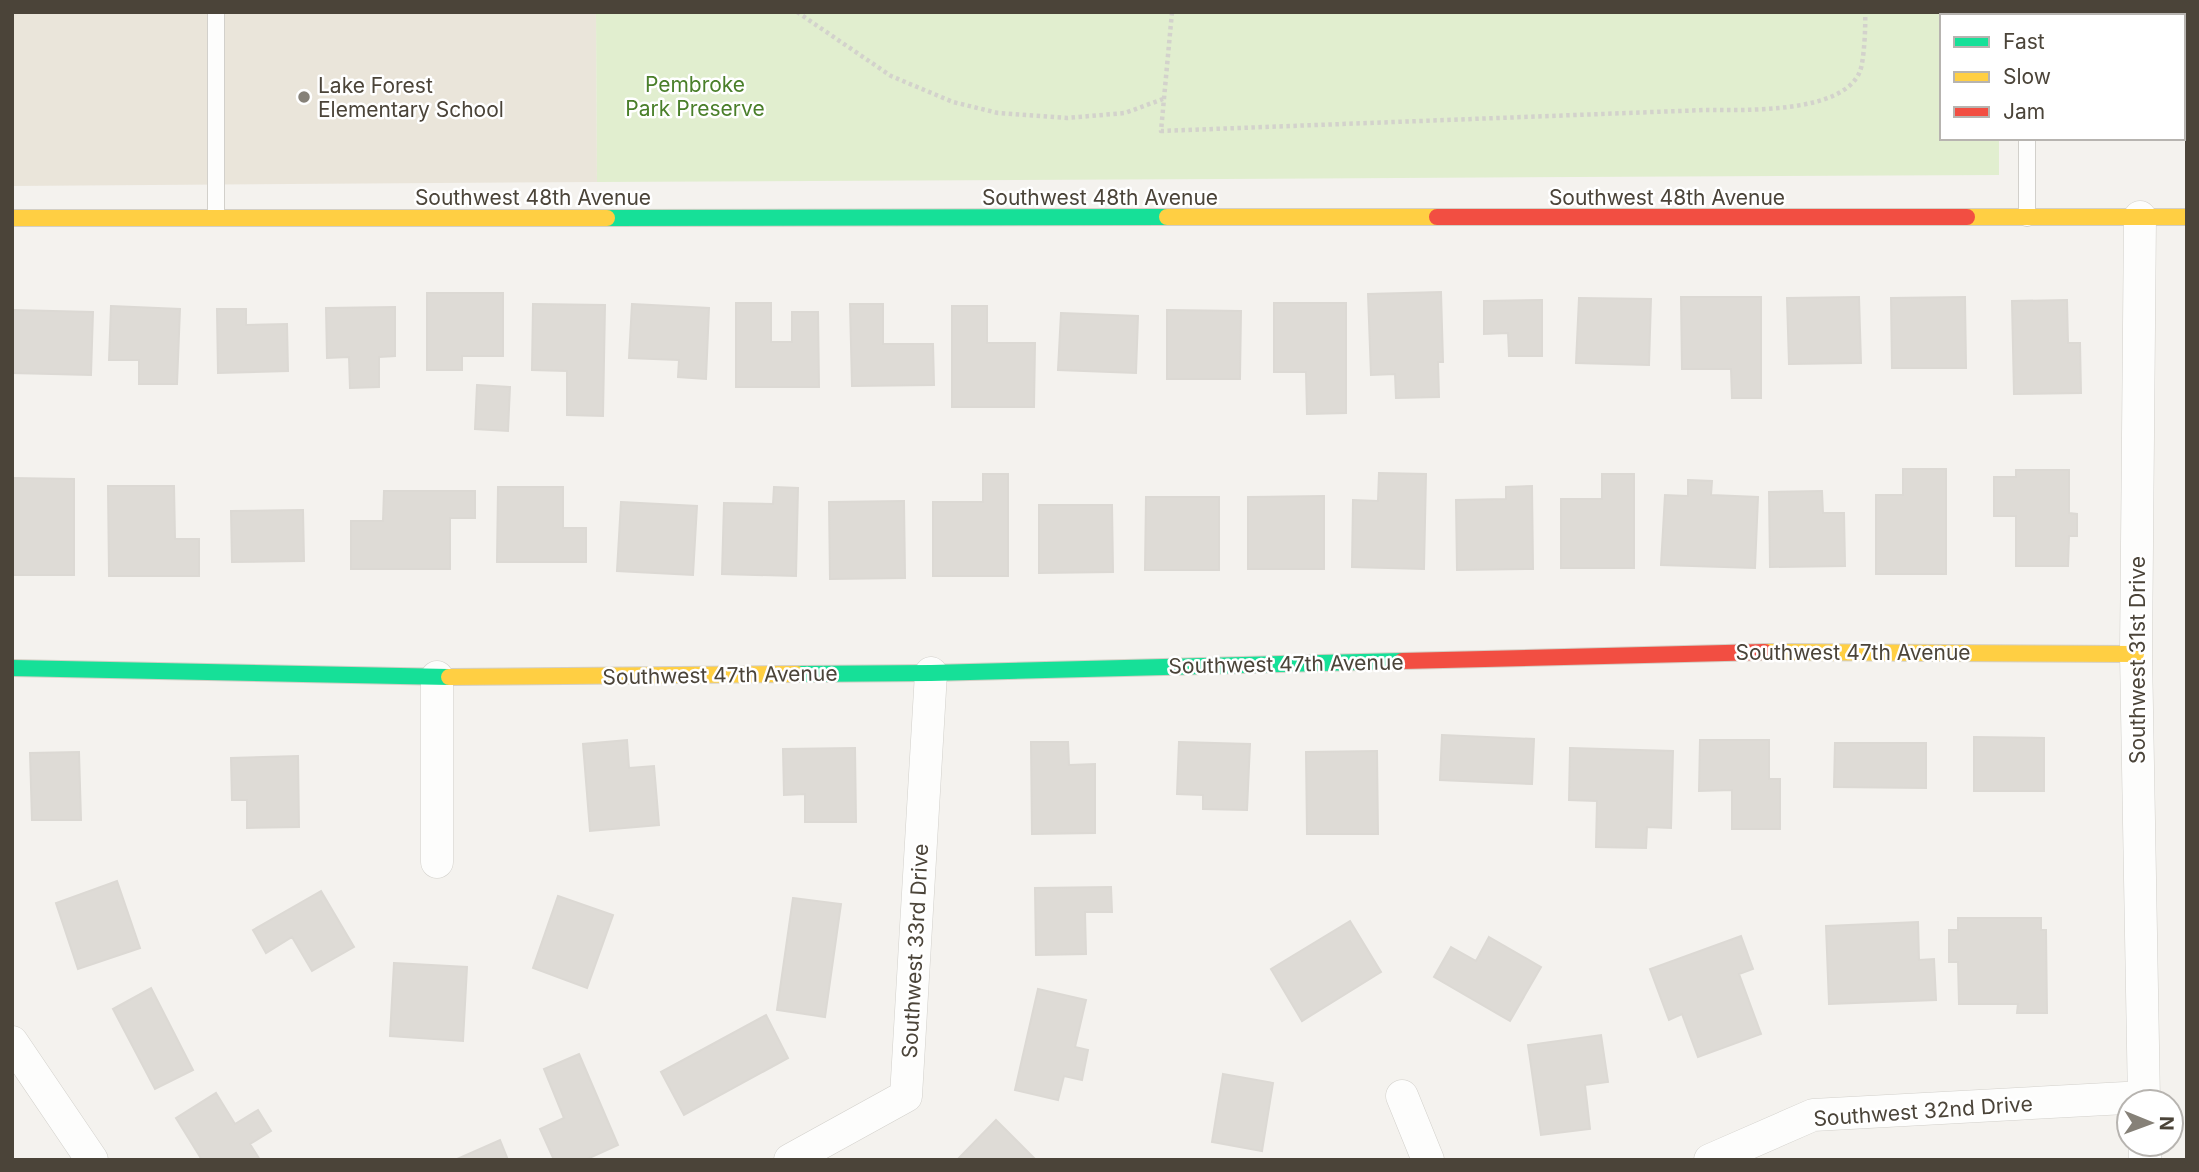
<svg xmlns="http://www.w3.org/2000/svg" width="2199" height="1172" font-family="Inter,sans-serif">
<rect width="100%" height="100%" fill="#f4f2ee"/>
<path fill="#eae5da" d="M12,12H596L597,182L12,186Z"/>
<path fill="#e1eecf" d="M596,12H1997V16H1942V138H1999V175L597,182Z"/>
<path fill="#dedbd6" stroke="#dcd9d4" stroke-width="2" d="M1441,292L1443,362H1438L1439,397L1396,398L1395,374L1371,375L1368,294Z
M427,293H503V356H462V370H427Z
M1681,297H1761V398H1732L1731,369H1682Z
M1859,297L1861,363L1789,364L1787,298Z
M1965,297L1966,368H1892L1891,298Z
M1579,298L1651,299L1649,365L1576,363Z
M1542,300V356H1509L1508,333L1484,334V301Z
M2067,300L2068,343H2080L2081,393L2014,394L2012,301Z
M736,303H771V342H792V312H818L819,387H736Z
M1274,303H1346V413L1307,414L1306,372H1274Z
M533,304L605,305L603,416L567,415V371L532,370Z
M632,304L709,308L706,379L678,377L679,360L629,358Z
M850,304H883V344H933L934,385L852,386Z
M111,306L180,309L177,384H139V360H109Z
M952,306H987V343H1035L1034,407H952Z
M395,307V356L379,357V387L350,388L349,357L327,358L326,308Z
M217,309H246V325L287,324L288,371L218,373Z
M12,310L93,312L91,375L12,373Z
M1167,310L1241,311L1240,379H1167Z
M1061,313L1138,316L1136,373L1058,370Z
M477,385L510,387L508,431L475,429Z
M1903,469H1946V574H1876V495H1903Z
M2016,470H2069V513L2077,514V536H2069L2068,566H2016V516H1994V477H2016Z
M1379,473L1426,474L1424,569L1352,567L1353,500L1378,501Z
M983,474H1008V576H933V502H983Z
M1602,474H1634V568H1561V499H1602Z
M12,478L74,479V575H12Z
M1688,480L1712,481L1711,495L1758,497L1755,568L1661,565L1665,495L1688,496Z
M108,486H174L175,539H199V576H109Z
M1532,486L1533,569L1457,570L1456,500L1506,499V487Z
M498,487H563V528H586V562H497Z
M774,487L798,488L796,576L722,574L724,503L773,504Z
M384,491H475V518H450V569H351V521H383Z
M1822,491L1823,513H1844L1845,566L1770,567L1769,492Z
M1324,496V569H1248V497Z
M1146,497H1219V570H1145Z
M904,501L905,578L830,579L829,502Z
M621,502L697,506L693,575L617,571Z
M1039,505H1112L1113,572L1039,573Z
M303,510L304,561L232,562L231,511Z
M1442,735L1534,739L1532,784L1440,780Z
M1974,737L2044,738V791H1974Z
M627,740L629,768L654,766L659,825L590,831L583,744Z
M1700,740H1769V779H1780V829H1732V790L1699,791Z
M1031,742H1068L1069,765L1095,764V833L1032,834Z
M1179,742L1250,744L1247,810L1203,809V795L1177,794Z
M1835,743H1926V788L1834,787Z
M855,748L856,822H805V794L784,795L783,749Z
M1570,748L1673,751L1671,828L1647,827L1646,848L1596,847L1597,801L1569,800Z
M1377,751L1378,834H1307L1306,752Z
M79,752L81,820H32L30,753Z
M298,756L299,827L247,828V800H232L231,758Z
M117,881L140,948L78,969L56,903Z
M1111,887L1112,912H1085L1086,954L1036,955L1035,888Z
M321,891L354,947L312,971L292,937L266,953L253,930Z
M558,896L613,915L587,988L533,968Z
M793,898L841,904L825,1017L777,1010Z
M1958,918H2041V930H2046L2047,1013H2017L2018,1004H1959L1958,962H1949V930H1958Z
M1350,921L1381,972L1302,1021L1271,969Z
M1918,922L1919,960L1934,959L1936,1000L1829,1004L1826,926Z
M1741,936L1753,969L1739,974L1761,1034L1698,1057L1682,1014L1669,1020L1650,969Z
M1489,937L1541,967L1510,1021L1434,977L1451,947L1476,961Z
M394,963L467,967L463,1041L390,1036Z
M151,988L193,1070L155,1089L113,1009Z
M1038,989L1086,1000L1075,1047L1088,1050L1082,1080L1064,1076L1058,1100L1015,1090Z
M766,1015L788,1058L684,1115L661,1072Z
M1601,1035L1608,1082L1585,1085L1590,1129L1541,1135L1528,1045Z
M579,1054L618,1145L585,1160H554L540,1129L564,1118L544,1069Z
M1223,1074L1273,1083L1262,1151L1212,1142Z
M216,1093L235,1124L258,1110L271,1131L250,1144L260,1160H202L176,1118Z
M996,1120L1036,1160H957Z
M500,1140L508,1160H455Z"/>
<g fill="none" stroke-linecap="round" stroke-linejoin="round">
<g stroke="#d2d0cb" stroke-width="18">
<path id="lane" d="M216,12V218
M2028,16V12
M2027,218V138"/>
</g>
<g stroke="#d2d0cb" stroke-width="33">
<path id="street" d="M2140,217L2136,654L2144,1102
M437,862V677
M12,1042L92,1160
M1402,1096L1428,1160
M2145,1144V1160
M790,1160L906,1096L931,673
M1710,1160L1813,1115L2144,1097"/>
</g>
<g stroke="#d3cfc5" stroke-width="18">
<path id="fast" d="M607,218L1167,217
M12,668L449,677
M797,674L931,673L1402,661"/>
</g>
<g stroke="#d3cfc5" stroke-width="18">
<path id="slow" d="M1167,217H1437
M1967,217H2187
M12,218H607
M1765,652L2136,654
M449,677L797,674"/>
</g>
<g stroke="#d3cfc5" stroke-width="18">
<path id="jam" d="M1437,217H1967
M1402,661L1765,652"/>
</g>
<path stroke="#d3d2cc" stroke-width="4.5" stroke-dasharray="3.5 3.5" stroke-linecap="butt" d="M797,12L891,76L953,102L998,113L1067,118L1125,113L1163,99
M1172,12L1161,131L1705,110C1743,110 1844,114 1860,71C1864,62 1866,24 1865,12"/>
<use href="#lane" stroke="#fdfdfc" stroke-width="16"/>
<use href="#street" stroke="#fdfdfc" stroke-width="32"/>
<use href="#fast" stroke="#16e098" stroke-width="16"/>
<use href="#slow" stroke="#ffcf43" stroke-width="16"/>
<use href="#jam" stroke="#f24e42" stroke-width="16"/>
</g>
<circle fill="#868178" stroke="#fff" stroke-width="2.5" cx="304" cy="97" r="7"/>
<g text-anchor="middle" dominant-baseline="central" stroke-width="5" stroke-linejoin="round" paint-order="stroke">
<g font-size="21" fill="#4a7f2a" stroke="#fff">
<text x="695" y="84">Pembroke<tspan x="695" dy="24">Park Preserve</tspan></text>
</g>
<g font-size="21" fill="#4b4439" stroke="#fff" text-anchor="start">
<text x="318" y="85">Lake Forest<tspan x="318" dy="24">Elementary School</tspan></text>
</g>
<g font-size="21" fill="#4b4439" stroke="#fff">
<text x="533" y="197">Southwest 48th Avenue</text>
<text x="1100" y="197">Southwest 48th Avenue</text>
<text x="1667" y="197">Southwest 48th Avenue</text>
<text x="1853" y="652">Southwest 47th Avenue</text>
<text transform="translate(2137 660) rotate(-90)">Southwest 31st Drive</text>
<text transform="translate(1286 664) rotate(-1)">Southwest 47th Avenue</text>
<text transform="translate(720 675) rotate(-1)">Southwest 47th Avenue</text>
<text transform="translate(915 951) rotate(-87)">Southwest 33rd Drive</text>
<text transform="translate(1923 1111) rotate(-4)">Southwest 32nd Drive</text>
</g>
</g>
<rect width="2199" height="1172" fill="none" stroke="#4b4439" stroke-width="28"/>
<rect x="1940" y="14" width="245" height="126" fill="#ffffff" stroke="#b7b4b0" stroke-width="2"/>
<rect x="1954" y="37" width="35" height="10" fill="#16e098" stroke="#b7b4b0" stroke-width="2"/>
<text x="2003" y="49" font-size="21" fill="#4b4439">Fast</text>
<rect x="1954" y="72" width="35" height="10" fill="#ffcf43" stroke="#b7b4b0" stroke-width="2"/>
<text x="2003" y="84" font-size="21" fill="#4b4439">Slow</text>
<rect x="1954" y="107" width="35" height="10" fill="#f24e42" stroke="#b7b4b0" stroke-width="2"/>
<text x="2003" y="119" font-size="21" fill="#4b4439">Jam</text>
<g transform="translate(2150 1123) rotate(91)"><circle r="33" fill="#ffffff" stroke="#b7b4b0" stroke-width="2"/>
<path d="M0-5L12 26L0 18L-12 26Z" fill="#868178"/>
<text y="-10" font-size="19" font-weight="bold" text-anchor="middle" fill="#4b4439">N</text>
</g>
</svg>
